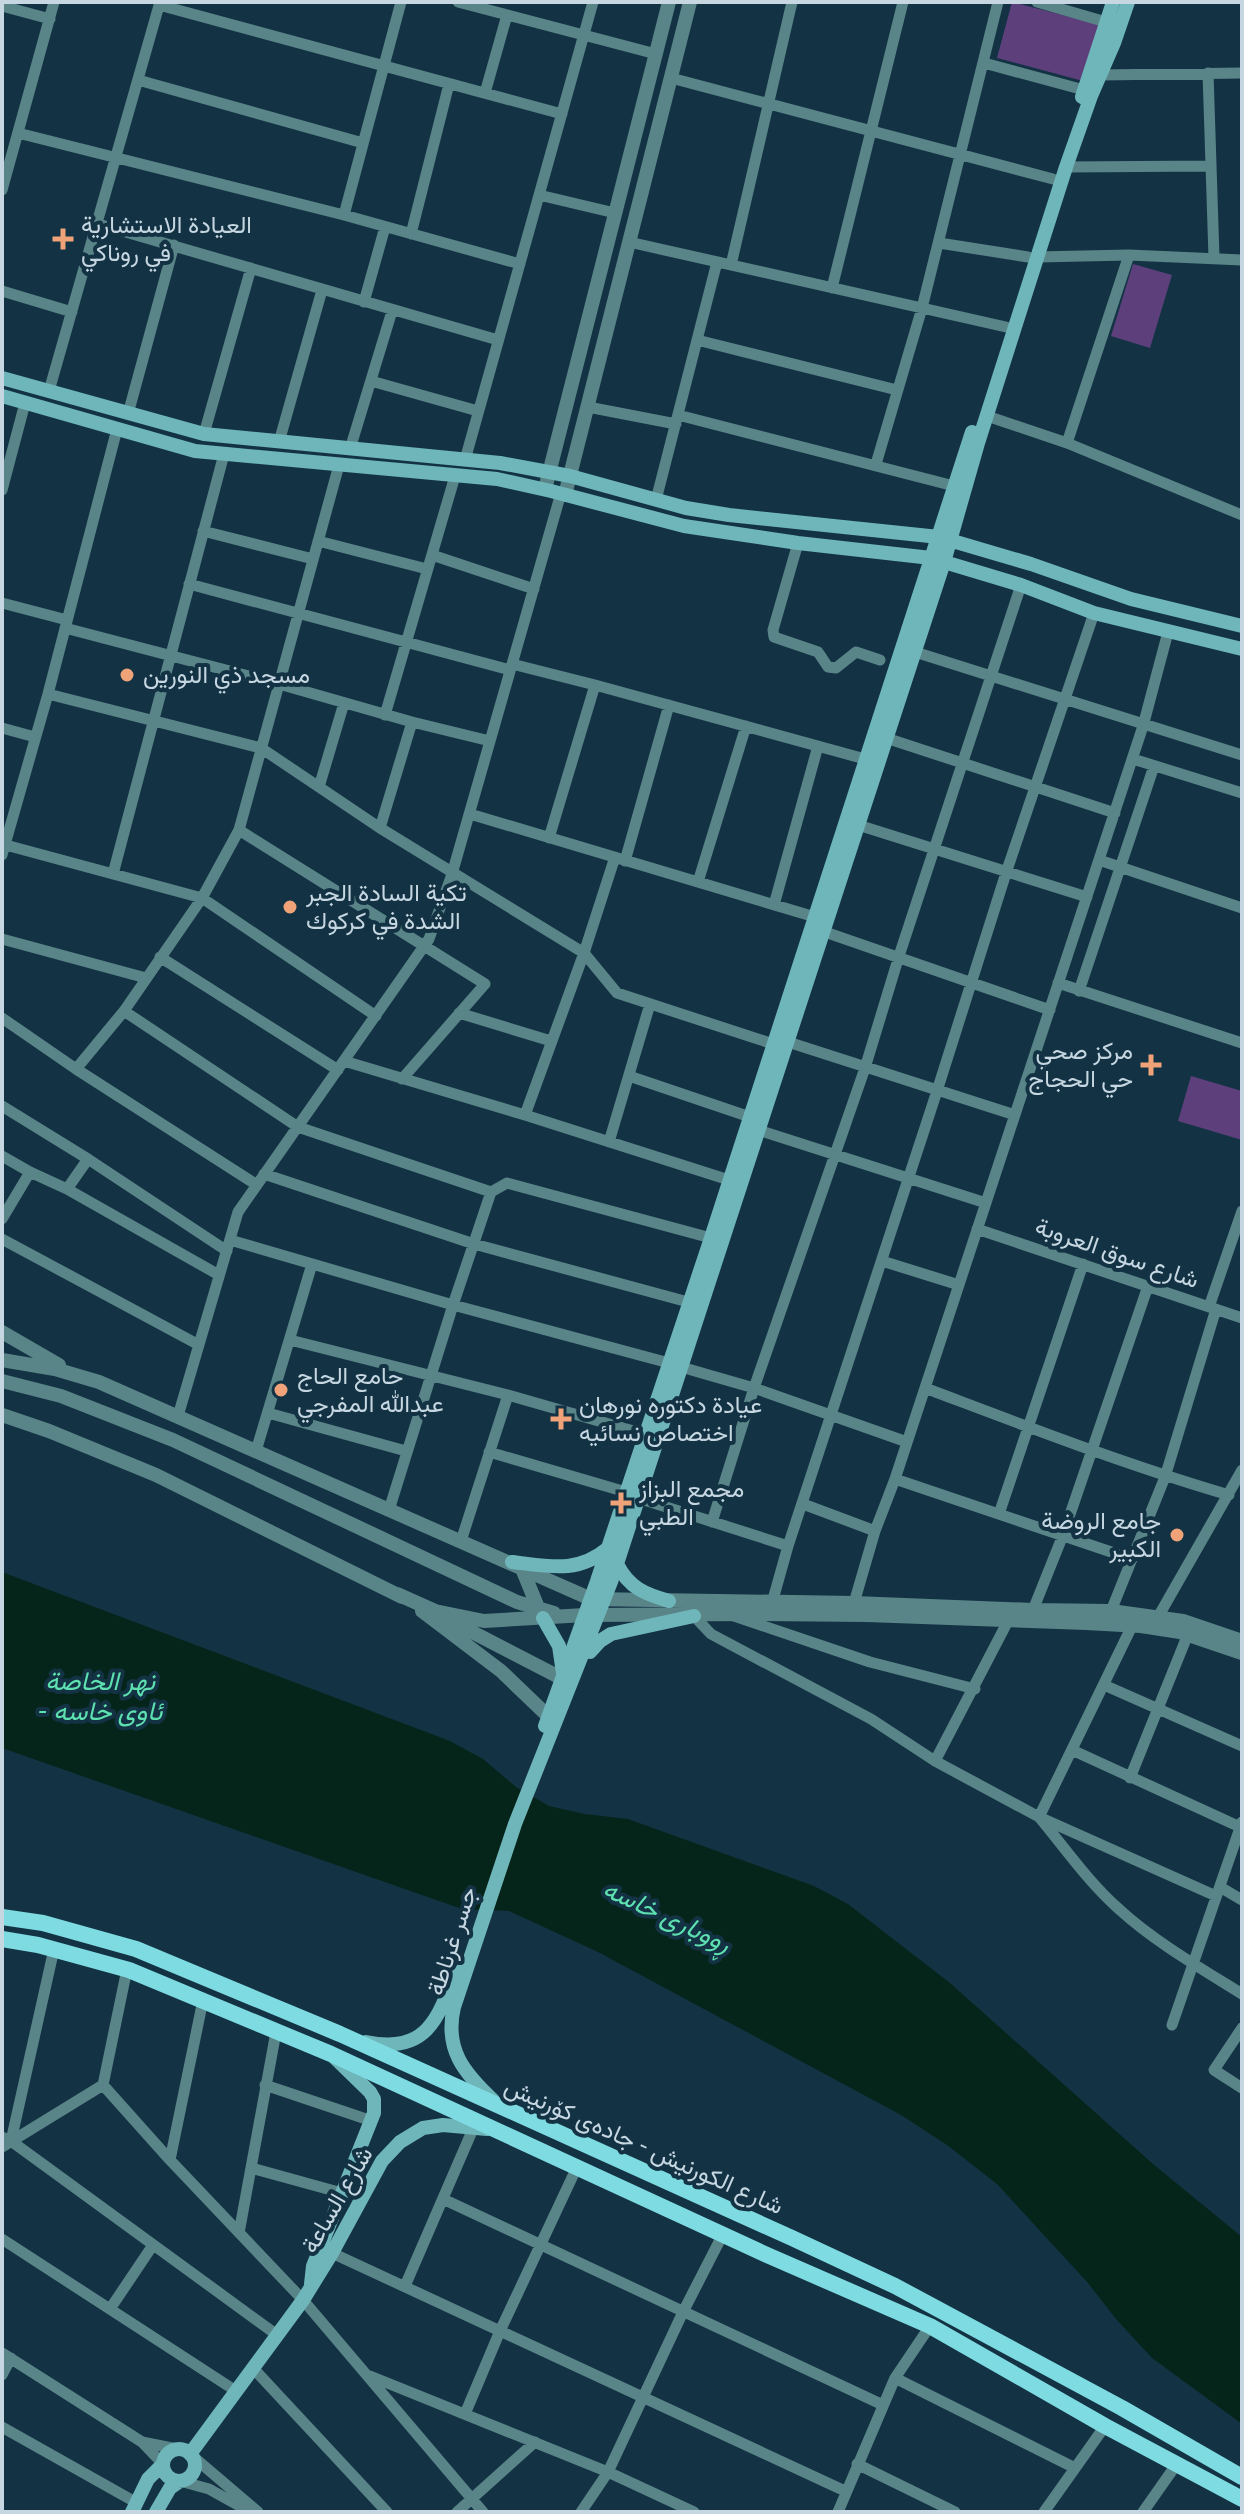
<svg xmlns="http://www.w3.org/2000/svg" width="1244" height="2514" font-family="'Fira Sans Condensed',Vazirmatn,sans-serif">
<rect width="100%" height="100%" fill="#133344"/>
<path fill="#5c3f7b" d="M1012,2L1101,25L1083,81L997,58Z
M1133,264L1172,275L1150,348L1111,336Z
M1191,1076L1242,1091V1140L1178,1121Z"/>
<path fill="#06251a" d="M2,1572L450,1741L483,1759L516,1787L549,1806L585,1814L628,1819L814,1886L848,1904L950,1983L1153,2164L1242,2237V2424L1152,2358L1116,2319L1088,2283L997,2184L947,2145L901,2115L598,1952L509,1911L462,1909L2,1748Z"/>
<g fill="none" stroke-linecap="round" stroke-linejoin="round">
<path stroke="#5a8588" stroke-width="11" d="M458,2L656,54
M1037,2L1106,22
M159,5L562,114
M2,6L50,19
M984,63L1084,90
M1208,73L1214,257
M1100,75L1242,73
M671,78L1053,179
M138,80L363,143
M485,93L507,15
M18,133L344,215L520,264
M1066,167L1211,166
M2,190L54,2
M539,195L615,213
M344,215L401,2
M98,224L498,340
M411,234L449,84
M629,242L1006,327
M939,243L1028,257
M1037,257L1129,255L1242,260
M731,265L792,2
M832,288L903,2
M2,291L72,312
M364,302L385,227
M697,340L897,390
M371,381L478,411
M49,391L160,2
M588,407L676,424
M128,414L174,245
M678,415L954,486
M987,416L1067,443L1242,515
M204,434L251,268
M279,442L322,290
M1067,443L1129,255
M350,449L392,311
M465,460L593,2
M876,464L922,308L998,2
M2,490L25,403
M656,500L717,262
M203,531L313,559
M318,541L427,569
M798,543L773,630L774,637L818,652L828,667L836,668L856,652L880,660
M432,555L534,589
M189,584L510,670
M2,603L67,620
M65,628L279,684L412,722L490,741
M915,652L1242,755
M512,664L595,685L865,759
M48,694L261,748L380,828L584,953L617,993L773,1044
M385,715L455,476
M2,728L35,737
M886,738L1115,813
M1133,759L1242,793
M319,787L344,703
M470,814L815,917
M858,825L1087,897
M380,828L412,722
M239,830L485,984L402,1079
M549,838L595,685
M2,844L202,898L376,1016
M2,855L48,694L117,429
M1099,860L1242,908
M625,861L669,705
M113,874L224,454
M698,882L746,726
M774,905L818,746
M825,932L1050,1010
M2,939L146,978
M160,957L338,1070
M1058,983L1242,1043
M1079,991L1154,766
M124,1011L298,1127L491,1192L507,1183L711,1238
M459,1013L551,1041
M2,1018L76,1069L257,1185
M788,1042L1015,1115
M344,1061L525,1115L729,1180
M76,1069L124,1011L202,898L239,830L339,465
M629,1076L750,1117
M2,1106L88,1159L227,1251
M525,1115L584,953L615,857
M758,1130L986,1203
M609,1142L650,1004
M2,1156L30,1172L67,1189L219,1275
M264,1174L474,1244L688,1302
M67,1189L88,1159
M2,1219L30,1172
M977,1229L1242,1318
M2,1239L199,1345
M230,1240L453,1305L669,1363
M882,1261L959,1285
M1209,1307L1242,1211
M290,1340L508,1395L644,1434
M681,1367L754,1388L907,1442
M925,1388C1026,1426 1126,1465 1229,1495
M268,1413L406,1451
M178,1416L238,1212L429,939L452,874L561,493
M256,1451L312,1264
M489,1452L626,1492
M895,1479L1132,1559
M638,1498L788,1546
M803,1504L875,1531
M389,1510L453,1305L491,1192
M999,1514L1083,1264
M712,1522L754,1388L865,1068L899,956L1021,585
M461,1541L508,1395
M772,1603L788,1546L937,1091L1006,873L1094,613
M854,1603L875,1531L895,1479L1143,726L1168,632
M1033,1610L1063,1535L1148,1286
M1111,1611L1165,1477L1216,1309
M694,1616L711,1634L871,1719L935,1761L1039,1817L1216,1896
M734,1616L870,1662L975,1689
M1158,1617L1242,1470
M1132,1626L1039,1817C1065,1848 1089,1883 1120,1910C1155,1942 1202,1969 1242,1994
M1104,1685L1242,1746
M1072,1750L1240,1827
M935,1761L1008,1621
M1130,1778L1188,1634
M1220,1887L1242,1900
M1172,2025L1242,1822
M1242,2028L1214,2070L1242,2088
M103,2085L170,2160L303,2300L483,2512
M265,2085L372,2121
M2,2137L11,2141L277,2335
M11,2141L54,1949
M2,2147L103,2085L127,1969
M170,2160L203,2000
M251,2168L342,2193
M443,2199L883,2405
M239,2233L276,2032
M2,2239L236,2391
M332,2253L845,2491
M405,2286L476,2122
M110,2309L153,2245
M2,2353L142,2442
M253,2368L387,2512
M2,2375L11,2358
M370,2376L608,2472L694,2512
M895,2378L1075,2468
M465,2414L500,2331L577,2167
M2,2427L137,2503
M190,2454L258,2512
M163,2464L142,2442L182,2450
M857,2464L955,2512
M180,2481L209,2489L245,2509
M457,2512L535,2442
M581,2512L608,2472L683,2312L723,2234
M838,2512L895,2378L930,2326
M1044,2512L1105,2426
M1143,2512L1176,2465"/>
<path stroke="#5a8588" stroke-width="14" d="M545,489L669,2
M565,495L690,2
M2,1332L59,1365
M2,1360L55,1369L99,1382L591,1599L854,1603L1033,1610L1111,1611L1183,1621L1242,1641
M2,1381L61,1396L173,1440L517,1602L554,1613
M2,1415L49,1431L156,1475L402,1597
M521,1566L541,1615
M397,1594L435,1611L484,1621L585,1615L752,1614L867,1615L1086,1623L1141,1626L1180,1632L1242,1653
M422,1611L501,1671L549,1717
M447,1619L563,1679"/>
<path stroke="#6fb6ba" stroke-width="14" d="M1082,97L1113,2
M2,378L204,434L500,463L570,476L686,508L729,515L939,537L1031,564L1131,599L1242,626
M2,396L195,451L497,479L551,491L684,526L798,543L931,558L1021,585L1094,613L1242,649
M512,1562C548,1566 577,1574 607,1549
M617,1564C629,1588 645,1594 669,1601
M543,1618L559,1646L563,1673
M590,1652L600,1641L611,1634L694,1616
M545,1726L597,1581L711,1238L972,432
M366,2042C430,2055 440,2014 458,1964
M493,2100C464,2073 444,2049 454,2007L515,1824L611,1582L944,562L978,443L1066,167L1091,96L1114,43L1128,2
M311,2284L313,2266L374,2113V2099L370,2092L334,2057
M163 2465a16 16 0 1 1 32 0a16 16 0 1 1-32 0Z
M190,2454L303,2300L332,2253L382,2161L400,2142L423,2128L443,2125L487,2129
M132,2512L148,2479L163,2464
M156,2512L170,2488L180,2481"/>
<path stroke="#7edbe1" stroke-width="16" d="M2,1917L43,1923L136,1949L340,2034L792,2238L895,2286L1122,2408L1242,2477
M2,1939L38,1945L129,1970L331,2054L767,2255L930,2326L1105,2426L1242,2499"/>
</g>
<g fill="#f0a378" stroke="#133344" stroke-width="3">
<path d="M59 227h8v8h8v8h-8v8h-8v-8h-8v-8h8z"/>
<circle cx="127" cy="675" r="8"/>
<circle cx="290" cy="907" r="8"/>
<path d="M1147 1053h8v8h8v8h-8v8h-8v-8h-8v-8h8z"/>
<circle cx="281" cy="1390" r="8"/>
<path d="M557 1407h8v8h8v8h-8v8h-8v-8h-8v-8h8z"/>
<path d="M617 1491h8v8h8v8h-8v8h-8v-8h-8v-8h8z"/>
<circle cx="1177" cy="1535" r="8"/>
</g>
<g text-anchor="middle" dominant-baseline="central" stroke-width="8" stroke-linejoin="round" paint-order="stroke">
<g font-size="24" fill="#c6d7e2" stroke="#133344" text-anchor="start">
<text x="81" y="225">العيادة الاستشارية<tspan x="81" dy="28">في روناكي</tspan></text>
<text x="143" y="675">مسجد ذي النورين</text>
<text x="306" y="893">تكية السادة الجبر<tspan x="306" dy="28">الشدة في كركوك</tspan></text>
<text x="1133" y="1051" text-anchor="end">مركز صحي<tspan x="1133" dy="28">حي الحجاج</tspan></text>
<text x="297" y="1376">جامع الحاج<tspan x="297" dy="28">عبدالله المفرجي</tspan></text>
<text x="579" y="1405">عيادة دكتوره نورهان<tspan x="579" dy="28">اختصاص نسائيه</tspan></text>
<text x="639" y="1489">مجمع البزاز<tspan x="639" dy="28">الطبي</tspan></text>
<text x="1161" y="1521" text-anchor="end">جامع الروضة<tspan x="1161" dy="28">الكبير</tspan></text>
</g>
<g font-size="24" fill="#c6d7e2" stroke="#133344">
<text transform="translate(1117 1253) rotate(19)">شارع سوق العروبة</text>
<text transform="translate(452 1941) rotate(-72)">جسر غرناطة</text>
<text transform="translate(644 2146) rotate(24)">شارع الكورنيش - جادەی کۆرنیش</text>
<text transform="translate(337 2200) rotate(-60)">شارع الساعة</text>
</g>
<g font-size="26" font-style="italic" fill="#5ee0b0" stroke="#133344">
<text x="100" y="1681">نهر الخاصة<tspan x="100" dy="30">- ئاوی خاسە</tspan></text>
<text transform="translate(667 1916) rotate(25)">ڕووباری خاسە</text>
</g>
</g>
<rect width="1244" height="2514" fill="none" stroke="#c6d7e2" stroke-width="8"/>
</svg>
